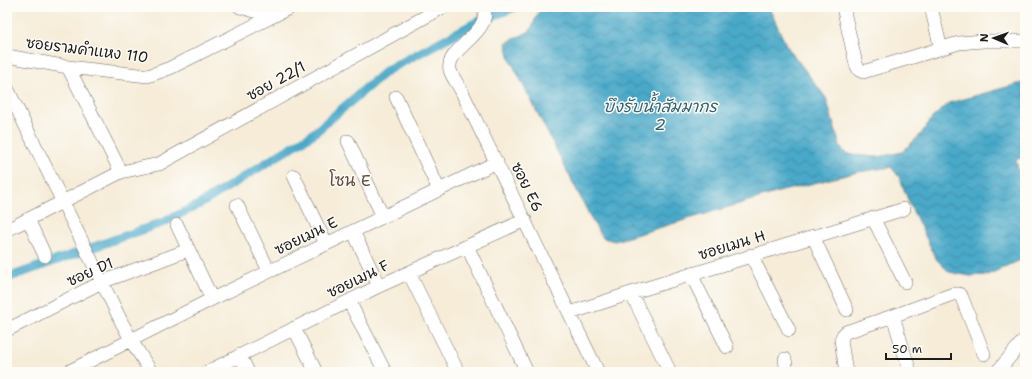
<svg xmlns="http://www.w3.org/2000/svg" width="1032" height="379" font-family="'Shantell Sans','Playpen Sans Thai',sans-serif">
<defs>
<pattern id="water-waves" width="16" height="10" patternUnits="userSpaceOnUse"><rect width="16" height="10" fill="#4aa9c9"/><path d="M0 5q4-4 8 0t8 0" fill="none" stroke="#3d89a2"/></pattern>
</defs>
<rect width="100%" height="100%" fill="#fdfcf7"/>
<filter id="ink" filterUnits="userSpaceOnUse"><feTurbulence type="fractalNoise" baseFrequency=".025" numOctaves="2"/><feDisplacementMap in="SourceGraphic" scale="8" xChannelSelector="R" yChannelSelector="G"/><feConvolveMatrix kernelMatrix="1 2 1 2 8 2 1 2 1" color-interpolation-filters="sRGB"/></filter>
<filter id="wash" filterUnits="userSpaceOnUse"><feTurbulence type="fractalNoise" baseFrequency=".012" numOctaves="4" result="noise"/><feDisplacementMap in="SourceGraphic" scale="16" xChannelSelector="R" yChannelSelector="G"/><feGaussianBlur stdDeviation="0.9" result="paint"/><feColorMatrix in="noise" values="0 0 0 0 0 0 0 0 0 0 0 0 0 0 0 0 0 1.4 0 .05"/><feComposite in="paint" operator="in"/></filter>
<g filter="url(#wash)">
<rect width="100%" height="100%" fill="#f6ecd8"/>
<path fill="url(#water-waves)" stroke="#336272" d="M541,7H774L770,10L786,45L826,98L840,146L845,153L854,155L878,157L902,152L921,134L932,118L949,103L1025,82V156L1016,160L1025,200V258L987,275L970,276L949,272L937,260L911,207L899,177L891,167L858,172L782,191L615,241L603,238L594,224L510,59L506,43L530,31Z"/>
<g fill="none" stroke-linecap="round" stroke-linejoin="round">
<path stroke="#4aa9c9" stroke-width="9" d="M7,278L164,222L200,204L313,134L386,71L475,23L515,7"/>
</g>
</g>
<g filter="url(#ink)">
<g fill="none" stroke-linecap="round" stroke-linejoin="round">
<g stroke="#68655e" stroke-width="14">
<path id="minor" d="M240,7L273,16
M484,7C492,34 445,48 450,70C452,77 458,84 461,90L598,372
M843,7L856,64L859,70L863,72L959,43L983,41H1025
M931,7L941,49
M7,56L68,67L148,76L170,68L291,7
M68,67L121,172
M7,88L122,323L134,345L151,372
M396,97L439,190
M348,141L383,217
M294,176L326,244
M237,205L269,271
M873,218L905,282
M28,219L45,256
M177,225L212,299
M7,230L121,172L159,164L443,7
M353,231L379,286
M813,236L847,310
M467,246L527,372
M751,255L789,330
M409,273L458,372
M691,274L727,347
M631,293L668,368
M349,301L385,372
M570,313L631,293L904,209
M893,316L910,372
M294,328L316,372
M7,330L102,282L188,250
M240,355L248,372
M785,359L787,372
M68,372L212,299L497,162
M207,372L379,286L525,220
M846,372L841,340L843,335L846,332L893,316L953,294H959L962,298L984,354
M997,372L1025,339"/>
</g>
<use href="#minor" stroke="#fff" stroke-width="13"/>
</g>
</g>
<g text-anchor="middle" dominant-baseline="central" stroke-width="3" stroke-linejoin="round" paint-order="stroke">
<g font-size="15" fill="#1c1c1c" stroke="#fdfcf7">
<text transform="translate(87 50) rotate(7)">ซอยรามคำแหง 110</text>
<text transform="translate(276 81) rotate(-29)">ซอย 22/1</text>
<text transform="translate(527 187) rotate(64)">ซอย E6</text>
<text transform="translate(306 236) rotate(-26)">ซอยเมน E</text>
<text transform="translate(732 245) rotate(-17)">ซอยเมน H</text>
<text transform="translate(90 272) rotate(-24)">ซอย D1</text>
<text transform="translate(358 279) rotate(-26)">ซอยเมน F</text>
</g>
<g font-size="16" font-style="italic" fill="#336272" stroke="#fdfcf7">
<text x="660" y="106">บึงรับน้ำสัมมากร<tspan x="660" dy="18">2</tspan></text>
</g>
<g font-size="16" fill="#604b3e" stroke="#fdfcf7">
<text x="350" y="180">โซน E</text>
</g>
</g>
<rect width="1032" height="379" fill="none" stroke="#fdfcf7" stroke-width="24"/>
<g transform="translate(994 38) rotate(272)" stroke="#fdfcf7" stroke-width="3" paint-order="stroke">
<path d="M0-3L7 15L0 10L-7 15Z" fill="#1c1c1c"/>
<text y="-6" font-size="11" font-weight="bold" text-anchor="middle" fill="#1c1c1c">N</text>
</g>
<path d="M886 353v6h65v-6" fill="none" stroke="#1c1c1c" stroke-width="2"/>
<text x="892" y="353" font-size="12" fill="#1c1c1c" stroke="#fdfcf7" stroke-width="3" paint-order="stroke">50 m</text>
</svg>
